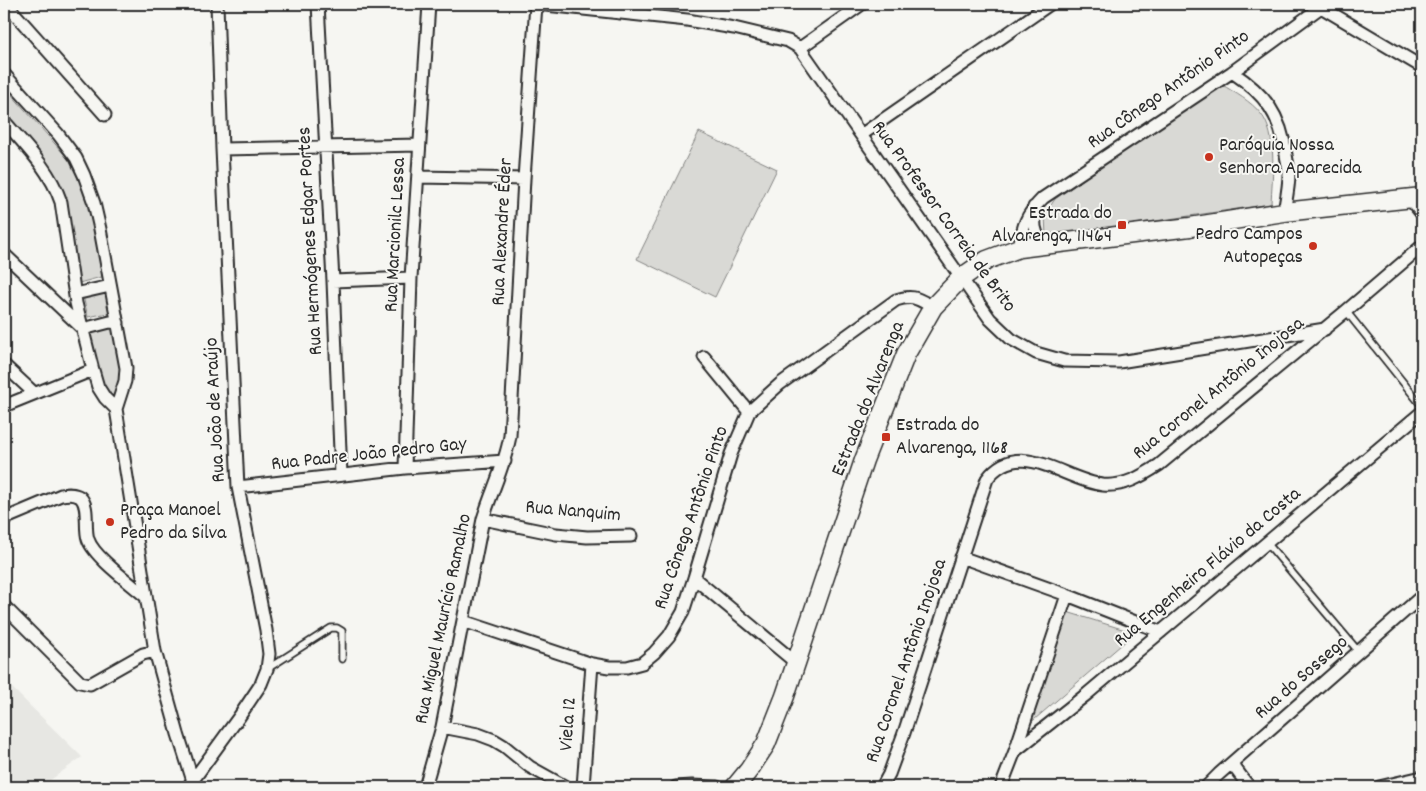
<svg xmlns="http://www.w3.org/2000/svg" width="1426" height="791" font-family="Dekko,sans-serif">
<rect width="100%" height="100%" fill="#f6f6f2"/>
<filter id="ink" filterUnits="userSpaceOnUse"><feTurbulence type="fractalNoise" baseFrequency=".02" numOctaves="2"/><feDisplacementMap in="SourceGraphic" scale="10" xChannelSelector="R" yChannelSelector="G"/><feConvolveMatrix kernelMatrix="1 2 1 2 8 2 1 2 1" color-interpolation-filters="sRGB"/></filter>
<g filter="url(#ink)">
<path fill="#e7e7e3" d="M4,680L82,757L41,787H4Z"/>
<path fill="#d9d9d5" stroke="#828280" d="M1221,84C1235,93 1251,101 1261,114C1278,135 1272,178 1271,204L1046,237L1045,214L1055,199Z
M4,86L70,161L88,199L105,276L79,283L69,219L59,183L42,160L4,116Z
M699,132L777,169L715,297L637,259Z
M108,290L113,312L88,317L83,296Z
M114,328C118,351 126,377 114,399L104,390L89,333Z
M1067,612L1135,633L1028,725Z"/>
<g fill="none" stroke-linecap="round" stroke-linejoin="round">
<g stroke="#2b2b2b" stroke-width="9">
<path id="lane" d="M1346,311L1422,406
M1267,543L1359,652
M267,669L331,628H337L342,631V659"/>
</g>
<g stroke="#2b2b2b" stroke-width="15">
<path id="street" d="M318,4L333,281L341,475
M536,4L687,20L734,28L788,41L800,48L971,292L990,319L1011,339L1036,353L1064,361L1119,362L1325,329
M7,5L105,115
M1321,7L1422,67
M800,48L862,4
M1232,72C1265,94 1281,115 1286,155C1287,161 1289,168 1289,174C1289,187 1286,200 1284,212
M4,74L58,134L76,158L84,175L94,203L100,229L126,368L125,381L116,409L155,651L178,734L193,781
M4,121C26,146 50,170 61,202L76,303L93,370L98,387L105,398L116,409
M861,135L1050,4
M222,149L419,145
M418,177L524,179
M1405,199L1413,203L1422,214
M1034,207L1035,227L1040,245
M1019,248C1023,225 1026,215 1043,198L1232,72L1325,4
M4,254L83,329L110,322L118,323
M333,281L411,278
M75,294L110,286
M704,357L749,412
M4,365L34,393
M4,406L93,370
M405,468L411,278L429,4
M238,487L405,468L505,461
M4,519L61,495C67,494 74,493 80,497C90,506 84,527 88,539C93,556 130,583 145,596
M483,519L556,534L587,537L631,536
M961,557L1067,595L1161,632
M694,578L795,662
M4,606L80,682L90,684L143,654L155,651
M463,621L592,664L609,667H627L642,663L654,653L669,636L683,612L694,578L731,454L749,412L780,384L896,300C913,294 918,299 933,307
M442,727L478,734L494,740L504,746L530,767L566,787
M1015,751L1087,694L1422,412
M1232,764L1249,787
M188,787L239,717L261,684L267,669L269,654L266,630L238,487L222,149L217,4
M425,787L442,727L483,519C492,490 505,465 510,436L524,179L536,4
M583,787L592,664
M676,787L692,786L717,787
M882,787L889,774L904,733L987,479C1019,436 1063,480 1103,485C1124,487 1142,476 1159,465L1346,311L1422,246
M1001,787L1015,751L1067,595
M1206,787L1219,774L1422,596
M1379,787L1422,777"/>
</g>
<g stroke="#2b2b2b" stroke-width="20">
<path id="secondary" d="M4,10L9,4"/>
</g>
<g stroke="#2b2b2b" stroke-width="21">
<path id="primary" d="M735,787L749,770L766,744L785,696L864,460L906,354L933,307L961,278L987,260L1019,248L1190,227L1284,212L1422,197"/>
</g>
<use href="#lane" stroke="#f6f6f2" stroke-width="5.5"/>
<use href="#street" stroke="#f6f6f2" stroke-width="11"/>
<use href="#secondary" stroke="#f6f6f2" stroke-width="16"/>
<use href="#primary" stroke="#f6f6f2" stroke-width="18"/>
</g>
</g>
<g fill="#c8321e" stroke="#f6f6f2" stroke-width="2">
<circle cx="1209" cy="157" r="5"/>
<rect x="1117" y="220" width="10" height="10" rx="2.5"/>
<circle cx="1313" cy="246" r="5"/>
<rect x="881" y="432" width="10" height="10" rx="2.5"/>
<circle cx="110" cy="522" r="5"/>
</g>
<g text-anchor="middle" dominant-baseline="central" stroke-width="4" stroke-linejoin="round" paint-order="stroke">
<g font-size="20" fill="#2b2b2b" stroke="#f6f6f2">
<text transform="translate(1169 90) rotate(-35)">Rua Cônego Antônio Pinto</text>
<text transform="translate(943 217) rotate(54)">Rua Professor Correia de Brito</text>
<text transform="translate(503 232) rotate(-87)">Rua Alexandre Éder</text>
<text transform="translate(396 235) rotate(-87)">Rua Marcionilc Lessa</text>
<text transform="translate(311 241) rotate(-93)">Rua Hermógenes Edgar Portes</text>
<text transform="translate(1219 389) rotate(-39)">Rua Coronel Antônio Inojosa</text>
<text transform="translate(869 399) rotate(-68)">Estrada do Alvarenga</text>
<text transform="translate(216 410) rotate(-93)">Rua João de Araújo</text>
<text transform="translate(369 455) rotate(-6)">Rua Padre João Pedro Gay</text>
<text transform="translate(573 512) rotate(5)">Rua Nanquim</text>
<text transform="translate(692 518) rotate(-71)">Rua Cônego Antônio Pinto</text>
<text transform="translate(1208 568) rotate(-40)">Rua Engenheiro Flávio da Costa</text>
<text transform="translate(444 619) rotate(-78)">Rua Miguel Maurício Ramalho</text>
<text transform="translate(907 661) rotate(-71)">Rua Coronel Antônio Inojosa</text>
<text transform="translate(1302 678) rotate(-41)">Rua do Sossego</text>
<text transform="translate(569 724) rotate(-86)">Viela 12</text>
</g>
<g font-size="20" fill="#2b2b2b" stroke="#f6f6f2" text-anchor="start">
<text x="1219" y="146">Paróquia Nossa<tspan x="1219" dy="23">Senhora Aparecida</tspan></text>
<text x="1112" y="214" text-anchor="end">Estrada do<tspan x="1112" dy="23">Alvarenga, 11464</tspan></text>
<text x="1303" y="235" text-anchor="end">Pedro Campos<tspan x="1303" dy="23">Autopeças</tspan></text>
<text x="896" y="426">Estrada do<tspan x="896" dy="23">Alvarenga, 1168</tspan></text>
<text x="120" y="511">Praça Manoel<tspan x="120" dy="23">Pedro da Silva</tspan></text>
</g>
</g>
<rect width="1426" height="791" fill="none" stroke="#f6f6f2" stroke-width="20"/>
<rect x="10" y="10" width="1406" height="771" fill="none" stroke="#2b2b2b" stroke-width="2" filter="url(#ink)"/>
</svg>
